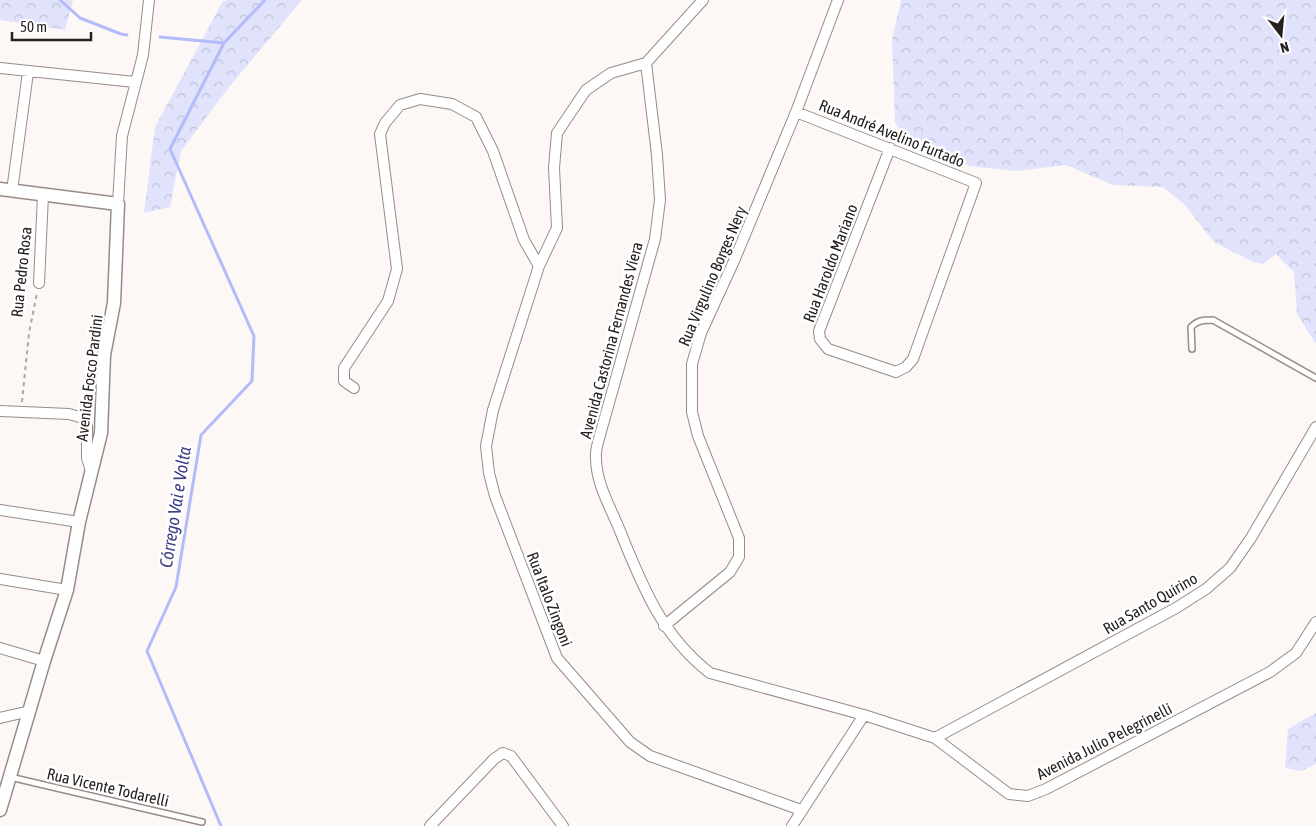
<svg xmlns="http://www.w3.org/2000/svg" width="1316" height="826" font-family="'Asap Condensed',sans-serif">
<defs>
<pattern id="forest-crowns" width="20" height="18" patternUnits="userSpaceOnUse" patternTransform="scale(1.25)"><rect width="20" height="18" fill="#e0e3fb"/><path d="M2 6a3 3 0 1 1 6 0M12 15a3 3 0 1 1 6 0" fill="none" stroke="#c0c2d7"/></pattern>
</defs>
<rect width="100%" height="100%" fill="#fdf8f6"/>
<path fill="url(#forest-crowns)" d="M0,0H73L65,30L0,20Z
M229,0H302L229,87L181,151L170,207L144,213L155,127L223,1Z
M901,0H1316V344L1297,314L1294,272L1276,254L1263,264L1253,262L1214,242L1185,205L1163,187L1113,185L1066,165L1016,171L969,166L903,134L895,122L892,40Z
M1316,713V764L1301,771L1285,768L1288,729Z"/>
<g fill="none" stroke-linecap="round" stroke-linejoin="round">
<path stroke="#b4bbf9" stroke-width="3" d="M60,0L80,18L121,34L127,35
M160,37L224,43
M221,826L147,651L176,587L201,435L252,381L254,336L170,149L224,43L265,0"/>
<g stroke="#978c85" stroke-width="8">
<path id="service" d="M1192,349L1191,327C1198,320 1204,320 1213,320L1316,378
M10,777L202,822"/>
</g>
<g stroke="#978c85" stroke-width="12">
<path id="minor" d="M703,0L646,63L611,73L586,90L557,133L554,168L557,228L539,266L493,410L486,446L489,473L495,496L557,658L630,742L650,756L801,810
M646,63L657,155L660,200L655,239L600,435C598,442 595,451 596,458C596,482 609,505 618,526C641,583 660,634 710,673L864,715L935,738L1009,794L1028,796L1046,789L1270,672L1296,653L1316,622
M0,68L135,82
M796,112L976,183L913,359L906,367L896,372L828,349L820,339L819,331L890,148
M12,191L28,72
M118,204L122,136L143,55L149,0
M39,283L43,195
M354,388L344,381V368L388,301L397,269L380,134L385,123L400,105L420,99L452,104L476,117L493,151L524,240L539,266
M0,411L69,414L83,418L87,427V458L91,471
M0,510L79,522
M0,579L67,590
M664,626L730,572L739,557V538L698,436L692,412V364L701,333L734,261L796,112L838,0
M0,648L44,661
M0,718L30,711
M935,738L1176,608L1206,589L1230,568L1251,538L1316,427
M430,826L494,759L503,753L511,756L563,826
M792,826L864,715"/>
</g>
<g stroke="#978c85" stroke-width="15">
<path id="tertiary" d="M0,189L118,204L114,303L104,355L101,433L79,522L67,590L44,661L0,810"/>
</g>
<path stroke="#aca7a5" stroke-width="2" stroke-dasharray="4 4" stroke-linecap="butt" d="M22,402L29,333L37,293"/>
<use href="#service" stroke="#fff" stroke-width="5"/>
<use href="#minor" stroke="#fff" stroke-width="10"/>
<use href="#tertiary" stroke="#fff" stroke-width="12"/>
</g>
<g text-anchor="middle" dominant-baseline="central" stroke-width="5" stroke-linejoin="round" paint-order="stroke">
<g font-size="16" fill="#26211f" stroke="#fff">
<text transform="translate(892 133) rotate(22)">Rua André Avelino Furtado</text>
<text transform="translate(830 263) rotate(-69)">Rua Haroldo Mariano</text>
<text transform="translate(21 272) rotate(-84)">Rua Pedro Rosa</text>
<text transform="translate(712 276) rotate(-67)">Rua Virgulino Borges Nery</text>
<text transform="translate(611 340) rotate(-75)">Avenida Castorina Fernandes Viera</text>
<text transform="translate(89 378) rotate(-83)">Avenida Fosco Pardini</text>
<text transform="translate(550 599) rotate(69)">Rua Italo Zingoni</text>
<text transform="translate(1150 603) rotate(-30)">Rua Santo Quirino</text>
<text transform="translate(1104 741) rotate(-27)">Avenida Julio Pelegrinelli</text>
<text transform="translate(108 787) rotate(13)">Rua Vicente Todarelli</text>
</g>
<g font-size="18" font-style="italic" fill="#3c3d85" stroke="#fff">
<text transform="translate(175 507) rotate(-81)">Córrego Vai e Volta</text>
</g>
</g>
<g transform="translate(1281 35) rotate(164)" stroke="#ffffff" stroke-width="4" paint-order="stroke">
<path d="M0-4L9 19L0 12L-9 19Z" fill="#26211f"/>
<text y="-8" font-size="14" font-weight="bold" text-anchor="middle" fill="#26211f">N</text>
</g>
<path d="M12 32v8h79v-8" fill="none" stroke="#26211f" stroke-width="2.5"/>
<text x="20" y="32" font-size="15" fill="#26211f" stroke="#ffffff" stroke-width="4" paint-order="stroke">50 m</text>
</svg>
